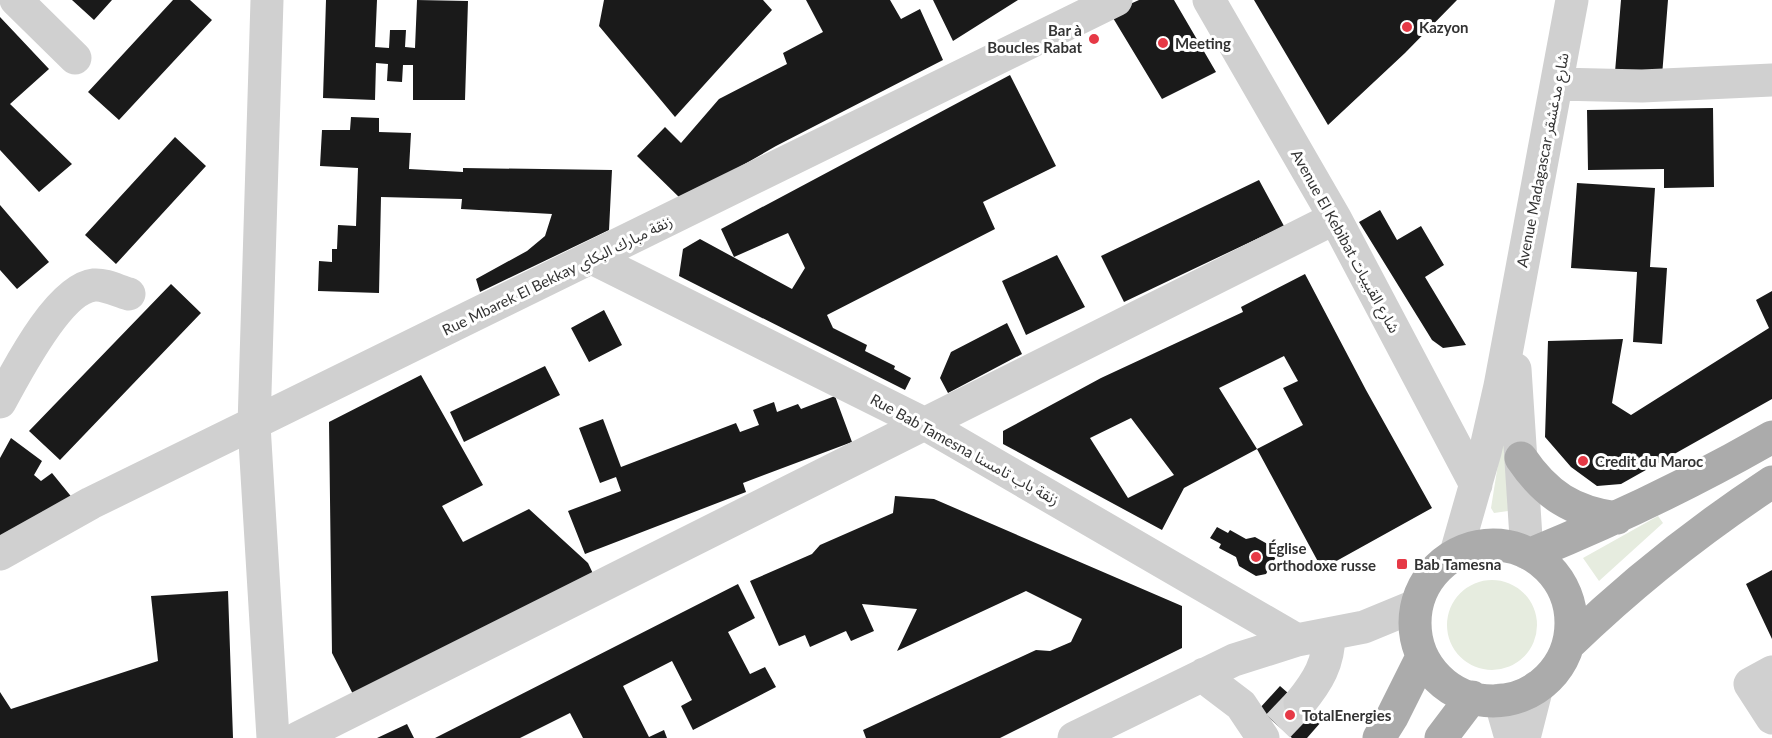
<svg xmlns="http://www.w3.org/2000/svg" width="1772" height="738" font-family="Lato,'Noto Sans Arabic',sans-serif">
<rect width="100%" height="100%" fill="#fff"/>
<path fill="#e6ecdf" d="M1502,439H1507L1508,511L1494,513L1491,508Z
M1658,516L1663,523L1599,581L1583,558Z
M1447 625a45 45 0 1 1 90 0a45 45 0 1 1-90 0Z"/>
<path fill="#1a1a1a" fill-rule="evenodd" d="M72,0H112L94,20Z
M173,0H190L212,20L119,120L88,92Z
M326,0H377L375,47L389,48L390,30H406L405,47L415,48L417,0L468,1L465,100H413V65H403L402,82L387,81L388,64L376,63L375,100L323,98Z
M604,0H763L772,10L675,117L599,26Z
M806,0H890L901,19L920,9L943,60L776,146L682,200L637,156L665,127L681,143L719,99L787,64L783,53L823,32Z
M933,0H1018L953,41Z
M1139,0H1174L1216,72L1162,99L1110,13Z
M1254,0H1457L1405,53L1328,125Z
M1621,0H1668L1662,76L1615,72Z
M0,17L49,69L10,104L72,164L39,192L0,150Z
M1010,75L1056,166L983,202L995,229L827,315L833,328L867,345L865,351L895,366L894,369L911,378L905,390L679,276L683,249L700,239L792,289L805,268L788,233L734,257L721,229Z
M1713,108L1714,187L1664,188V169L1588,170L1587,110Z
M351,117L379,118V132L411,133L409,169L463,172V168L612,170L609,230L480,292L476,279L527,251L545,236L552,214L461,209L462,199L381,197L379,293L318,291L319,261L332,262V249H337L338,225L356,226L358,168L320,166L322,130H350Z
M175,137L206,166L116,264L85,235Z
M1259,180L1284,226L1124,302L1101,256Z
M1577,183L1655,188L1650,267L1667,268L1662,344L1633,342L1637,272L1571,268Z
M0,205L49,262L17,289L0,270Z
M1380,210L1397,240L1421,226L1444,265L1425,277L1466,345L1443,348L1432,340L1359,222Z
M1057,255L1085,307L1026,335L1002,281Z
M1305,274L1366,390L1432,508L1322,569L1257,449L1184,488L1162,530L1003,444V431L1101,378L1243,312L1241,307ZM1284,356L1298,381L1283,388L1303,425L1257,449L1219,388ZM1131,418L1174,475L1128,498L1090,438Z
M171,284L201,313L60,460L29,431Z
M1772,291V399L1621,484L1597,486L1571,467L1545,437L1548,341L1623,339L1612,403L1631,415L1769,328L1756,300Z
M604,310L622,345L589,362L571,328Z
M1007,323L1022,354L948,393L940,378L951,352Z
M545,366L560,395L464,442L450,412Z
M421,375L483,485L442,506L463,542L529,509L588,563L596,580L357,702L332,653L329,422Z
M835,396L852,442L743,483L746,492L585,554L568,511L621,491L616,477L600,483L579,428L603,419L621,467L736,423L740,432L759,425L753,410L774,402L777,412L798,404L801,409Z
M11,438L42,461L34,475L41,481L52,473L74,500L0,541V458Z
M895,496L934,499L1182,606V648L1000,738H866L863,730L1036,650L1050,651L1071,642L1082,619L1026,591L897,651L917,609L862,604L874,631L851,641L846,631L810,647L805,635L779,646L750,581L812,554L820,545L893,513Z
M1217,527L1228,533L1230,530L1246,539L1255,537L1273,547L1276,557L1266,574L1256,576L1239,566L1236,557L1219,548L1221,544L1210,538Z
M1772,570V639L1746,584Z
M738,584L755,618L728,632L750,674L765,667L776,687L693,730L681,706L692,700L672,661L623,686L649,737L664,730L667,738H583L570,713L520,738H435Z
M228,591L233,738H0V692L11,709L158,661L151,596Z
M1280,686L1321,722L1307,738H1292L1259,709Z
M407,724L414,738H377Z"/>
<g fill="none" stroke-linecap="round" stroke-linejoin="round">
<path stroke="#d6d6d6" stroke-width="33" stroke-dasharray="33 16" stroke-linecap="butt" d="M1278,726L1300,703"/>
<path stroke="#d0d0d0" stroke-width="33" d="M16,0L75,58
M267,0L254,425L273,738
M1209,0L1335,218L1476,485
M1557,84L1642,86L1772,80
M592,258L925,424L1297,640
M1515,369L1527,553
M0,402C16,373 58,289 94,285C105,284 118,291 129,294
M1456,553L1485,452L1500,386L1572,0
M0,554L91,503L1116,0
M1772,672L1750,684L1772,718
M1204,674L1212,683L1241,705L1263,738
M1500,700L1511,738
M1300,703C1318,681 1329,663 1329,634
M298,738L1335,218
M1074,738L1234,660L1297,640L1364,627L1415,606
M1524,738L1537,687"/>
<path stroke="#ababab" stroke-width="33" d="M1521,458C1546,495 1573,512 1617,518
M1415 623a78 78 0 1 1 156 0a78 78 0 1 1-156 0Z
M1531,554C1614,520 1694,482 1772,437
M1569,644C1631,584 1699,530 1772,482
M1379,738L1392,717L1422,657
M1441,738L1472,697"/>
</g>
<g fill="#e63946" stroke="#fff" stroke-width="2">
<circle cx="1407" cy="27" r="6"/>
<circle cx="1094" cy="39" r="6"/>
<circle cx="1163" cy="43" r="6"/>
<circle cx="1583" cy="461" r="6"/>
<circle cx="1256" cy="557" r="6"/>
<rect x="1396" y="558" width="12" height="12" rx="3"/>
<circle cx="1290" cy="715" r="6"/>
</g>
<g text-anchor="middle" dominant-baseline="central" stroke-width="6" stroke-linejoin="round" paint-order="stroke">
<g font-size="15" font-weight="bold" fill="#333" stroke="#fff" text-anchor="start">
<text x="1419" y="27">Kazyon</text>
<text x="1082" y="30" text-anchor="end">Bar à<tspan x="1082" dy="17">Boucles Rabat</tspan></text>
<text x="1175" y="43">Meeting</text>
<text x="1595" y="461">Credit du Maroc</text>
<text x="1268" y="548">Église<tspan x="1268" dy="17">orthodoxe russe</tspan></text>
<text x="1414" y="564">Bab Tamesna</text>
<text x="1302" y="715">TotalEnergies</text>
</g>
<g font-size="15" fill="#333" stroke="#fff">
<text transform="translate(1542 160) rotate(-79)">Avenue Madagascar شارع مدغشقر</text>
<text transform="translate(1346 241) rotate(61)">Avenue El Kebibat شارع القبيبات</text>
<text transform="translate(557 275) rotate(-26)">Rue Mbarek El Bekkay زنقة مبارك البكاي</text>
<text transform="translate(965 449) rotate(29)">Rue Bab Tamesna زنقة باب تامسنا</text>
</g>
</g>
</svg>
